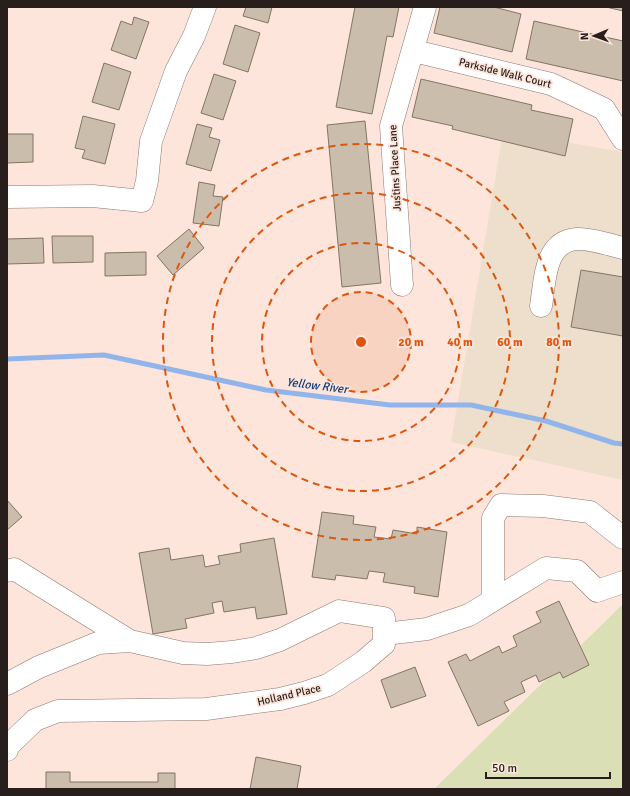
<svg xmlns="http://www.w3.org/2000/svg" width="630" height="796" font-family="Signika,sans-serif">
<rect width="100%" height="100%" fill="#fde5db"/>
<path fill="#eedfcc" d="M503,131L623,152V480L451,442Z"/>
<path fill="#dadfb6" d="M623,604V789H434Z"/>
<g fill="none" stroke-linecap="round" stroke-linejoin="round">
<path stroke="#91b5eb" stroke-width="5" d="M7,359L104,355L266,390L390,405H471L546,421L614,443L623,444"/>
</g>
<path fill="#cbbdab" stroke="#827564" d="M246,7H272L268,23L243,16Z
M355,7H399L393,37L387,36L372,114L336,107Z
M440,7H494L521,14L512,52L434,33Z
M606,7H623V11Z
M134,17L149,22L136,59L111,50L121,21L132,25Z
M534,21L623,41V81L526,59Z
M235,25L260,33L248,72L223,64Z
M104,63L131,72L119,110L92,102Z
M214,74L236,81L223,120L201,113Z
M421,79L532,105L531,110L573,119L565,156L452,129L453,126L412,117Z
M83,116L115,124L105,164L82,158L85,150L75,148Z
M365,121L381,283L342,287L327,125Z
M197,124L212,128L209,137L220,140L211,171L186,164Z
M7,134H33V162L7,163Z
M199,182L215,185L213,196L223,197L219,226L193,223Z
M189,229L204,248L173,275L157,256Z
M52,236H93V262L53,263Z
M43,238L44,263L7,264V239Z
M146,252V275L105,276V253Z
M581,270L623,277V336L571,327Z
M7,500L22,517L7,530Z
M322,512L354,516L353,524L376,527L374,537L391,539L393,530L417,534V527L447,532L438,597L414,593L415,587L383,582L385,573L369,571L367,579L336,575L335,580L312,577Z
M274,538L287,614L257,619L255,607L224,612L222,601L212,603L214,613L185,619L187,628L153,634L139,553L169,548L171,560L203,555L205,567L220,564L218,556L241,552L240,544Z
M559,601L589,665L563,678L560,672L539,682L536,675L521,682L525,692L504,702L509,711L478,726L448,662L466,654L470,661L499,646L502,653L517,646L513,636L541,622L536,612Z
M415,667L426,696L391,708L381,680Z
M256,757L301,766L297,789H250Z
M46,772H70V782H158V773H175V789H46Z"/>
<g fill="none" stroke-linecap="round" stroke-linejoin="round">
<g stroke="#8d786f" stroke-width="23">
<path id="minor" d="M414,51L551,84L604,109L623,139
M7,197L93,196L142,201L147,181L151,141L176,71L194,36L205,7
M402,285L391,126L425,7
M541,306C545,281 544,241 577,239C590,238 610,245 623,248
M7,571L14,569L130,641
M493,599V518L501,505L543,506L590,512L623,538
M385,634L427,629L469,615L546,568L577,571L597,591L623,582
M7,684L39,667L98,643L130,641L183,653L207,654L232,652L256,648L280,640L339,611L384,618V644L363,662L328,685L304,693L280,699L206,709L58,711L35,720L8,746L7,750"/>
</g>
<use href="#minor" stroke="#fff" stroke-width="22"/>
</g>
<circle cx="361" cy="342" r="50" fill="#de560d" fill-opacity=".12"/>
<g fill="none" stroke="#de560d" stroke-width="2" stroke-dasharray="7 5">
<circle cx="361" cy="342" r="50"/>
<circle cx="361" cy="342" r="99"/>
<circle cx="361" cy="342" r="149"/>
<circle cx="361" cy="342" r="198"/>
</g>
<g text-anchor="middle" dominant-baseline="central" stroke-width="3.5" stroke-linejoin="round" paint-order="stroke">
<g font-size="11" fill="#281f1c" stroke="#fde5db">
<text transform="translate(505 73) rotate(14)">Parkside Walk Court</text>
<text transform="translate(395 168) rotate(-93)">Justins Place Lane</text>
<text transform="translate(289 695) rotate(-13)">Holland Place</text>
</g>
<g font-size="12" font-style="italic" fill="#0e3a79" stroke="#fde5db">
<text transform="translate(317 386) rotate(7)">Yellow River</text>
</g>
</g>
<circle cx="361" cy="342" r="6" fill="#de560d" stroke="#fde5db" stroke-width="2"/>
<g font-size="12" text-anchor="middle" font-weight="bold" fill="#de560d" stroke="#fde5db" stroke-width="3.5" stroke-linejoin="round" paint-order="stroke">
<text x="411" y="346">20 m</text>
<text x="460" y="346">40 m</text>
<text x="510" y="346">60 m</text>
<text x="559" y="346">80 m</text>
</g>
<rect width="630" height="796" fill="none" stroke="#281f1c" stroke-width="16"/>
<g transform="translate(594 36) rotate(268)" stroke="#fde5db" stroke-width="3" paint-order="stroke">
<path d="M0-3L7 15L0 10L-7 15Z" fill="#281f1c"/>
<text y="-6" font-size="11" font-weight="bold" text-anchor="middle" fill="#281f1c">N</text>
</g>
<path d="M486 772v6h124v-6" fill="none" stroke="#281f1c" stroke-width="2"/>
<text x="492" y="772" font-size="12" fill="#281f1c" stroke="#fde5db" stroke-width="3" paint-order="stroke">50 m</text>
</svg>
